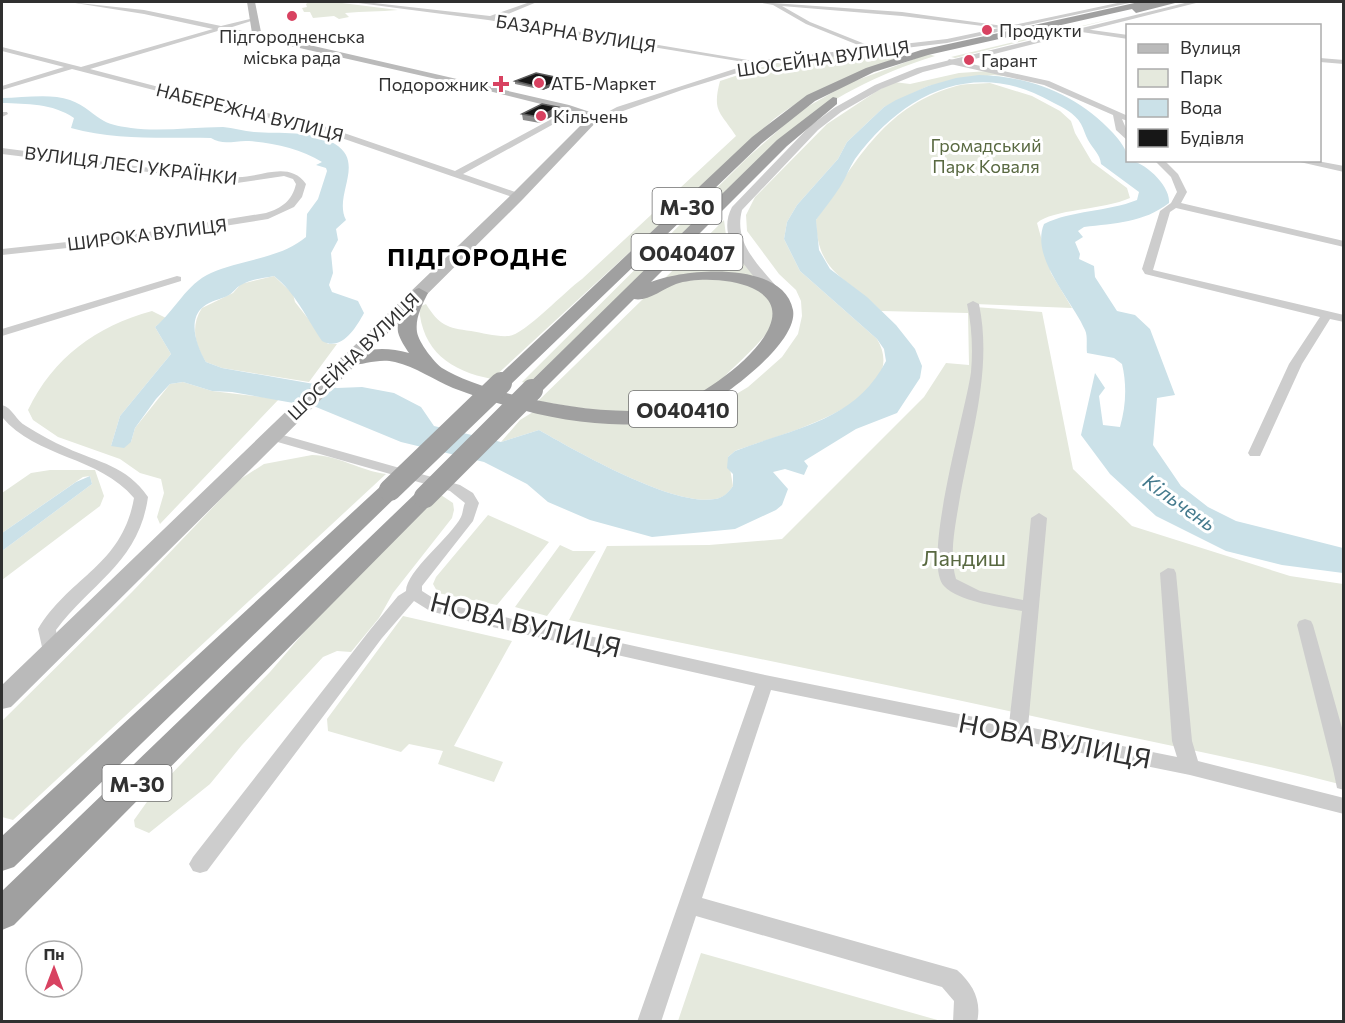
<svg xmlns="http://www.w3.org/2000/svg" width="1345" height="1023" font-family="Commissioner,sans-serif">
<rect width="100%" height="100%" fill="#fff"/>
<path fill="#e5e9dd" d="M309,2H334L398,10C379,12 364,11 345,13L349,17L339,19L334,16L313,18L310,12H304L302,8L307,7L306,4Z
M1124,16L955,58L951,57Z
M885,50L903,56C857,72 814,89 774,119L492,379C450,371 422,351 419,307L426,304C439,325 447,328 471,331C483,333 497,337 509,336C524,335 566,290 582,279L736,136C720,111 712,112 720,81L772,64Z
M928,54L935,56C875,75 832,97 783,137L528,384L522,382L747,158L800,111L849,83Z
M988,71L1024,78L993,75L928,86L884,107L847,142L838,159L797,205L787,222L784,239L800,271L877,339C915,402 774,436 735,451L728,457L733,486C728,493 724,498 715,499C673,507 576,451 539,430L501,442L520,420L533,412L672,419L713,408L748,387L782,357L798,334L802,316L801,301L796,290L779,274L747,231L746,215L755,197L827,124L877,91L894,82L910,84L959,73Z
M990,83L1032,96L1060,111L1071,121L1075,133L1092,162L1127,188L1130,198C1104,210 1052,209 1037,223L1051,273L1072,308L975,304V307L1042,312L1073,469L1132,526L1290,576L1343,584V785C1263,764 1182,748 1101,731C924,692 746,656 569,620L607,546L709,545L782,539L924,397L946,363L969,365L968,313L881,311C848,277 817,275 816,220C855,164 882,108 953,87C964,83 978,84 990,83Z
M724,220L727,243L761,283L755,280L664,279Z
M274,276L293,294L295,302L328,344H337L309,382L222,368L206,362C195,345 190,326 202,308L233,293L241,284Z
M708,278L743,282L770,296L775,322C762,341 748,354 732,369C721,379 710,393 697,399C647,421 590,410 538,401L644,298L675,282Z
M152,311L166,318L155,327L171,354L120,416L111,446L131,442L135,428L170,384L183,382L212,391L279,399L160,524L157,517L164,493L161,479L140,473L120,459L58,437L33,420L28,410C53,358 96,326 152,311Z
M312,455C338,455 361,471 386,474L13,820L2,817V721L132,592L239,480L264,464Z
M50,470H95L104,496L100,506L2,580V551L92,484L90,476L83,477L2,533V493L31,473Z
M441,495L453,503L454,510L452,518L393,593L379,618L351,652L337,651L323,657L242,745L210,784L149,833L135,827L134,820L154,792L270,672L323,610L420,513Z
M488,515L549,542L497,605L438,593L433,584L436,577Z
M560,545L573,551H596L547,616L515,607Z
M403,616L512,641L454,746L503,762L494,782L438,764L443,751L409,744L401,752L328,731L327,719Z
M701,953L941,1021H678Z"/>
<path fill="#cbe1e8" d="M979,75C1030,76 1078,95 1113,133C1120,141 1127,149 1128,160C1144,161 1171,186 1169,203C1143,223 1115,223 1084,227L1078,231L1083,237L1075,242L1080,254L1079,259L1094,266L1095,277L1117,311L1135,315L1150,329L1175,395L1157,398L1153,445L1181,486L1208,507L1236,521L1343,548V573L1282,565L1226,551L1156,516L1110,474L1081,435L1095,373L1105,388L1099,396L1103,425L1120,427C1126,406 1127,385 1122,364L1114,358L1087,353C1086,346 1088,336 1085,330C1072,300 1030,258 1044,224C1072,210 1107,212 1137,200L1139,192L1101,164C1100,154 1093,149 1088,140C1085,135 1084,129 1081,124C1075,113 1062,107 1052,102C976,58 904,92 855,159C849,168 846,178 840,187C833,198 824,209 816,220L819,250L830,269L867,297L896,325L915,349L922,366L920,378L897,413L856,429L804,461L808,466L804,475L785,469L773,472L788,489L782,505L776,510L735,529L652,537L590,520L548,502L527,484L484,462L401,442L316,407L232,392L212,391L183,382L170,384L156,399L135,428L131,442L124,448L111,446L120,416L171,354L155,327C175,311 186,284 211,273C242,259 280,259 306,237L307,214L318,199L327,171L326,168L316,165L322,162C301,149 274,143 249,141C236,140 223,146 211,138C164,137 117,141 71,128L74,118C52,103 27,104 2,103V98C23,98 50,93 70,100C85,105 94,116 104,121C111,125 124,127 131,128C161,132 192,127 223,127C233,128 244,131 254,132C279,134 313,130 335,144C366,163 333,195 346,220L336,229L338,240L331,253L333,273L329,285L332,292L358,301L364,313C356,328 341,352 322,341C307,319 295,292 274,276C264,278 252,279 243,284C237,286 234,292 229,295C220,300 211,300 203,307C187,320 197,347 206,362L222,368L337,388L362,387L394,393L421,407L434,426L501,442L539,430C576,451 673,507 715,499C723,498 728,493 733,486V474L727,468L728,457L735,451C793,428 855,422 886,361L884,349L877,339L800,271L784,239L787,222L797,205L838,159L847,142L884,107L896,100L928,86L956,78Z
M90,476L92,484L2,551V533L76,482Z"/>
<g fill="none" stroke-linecap="round" stroke-linejoin="round">
<path fill="#cdcdcd" fill-rule="evenodd" d="M69,2L144,10L221,26L258,17V19L229,28L265,36V38L221,30L90,69L239,108L306,120L455,171L572,108L579,110L463,174L521,194L523,196L518,199L301,124L239,112L72,69L2,90V86L64,67L2,51V47L81,67L213,29L144,14Z
M351,2H365L490,16L530,2H537L498,18L766,63L762,65L488,20Z
M757,2L902,12L1018,28L1015,30L902,16L782,6L810,22L875,48L873,51L806,24L773,5Z
M1077,28L1128,35V39L1075,31Z
M1320,58L1344,60V64L1320,62Z
M949,59L1049,81L1128,116V121L1122,119L1128,133V141L1116,130L1113,115L1044,85L946,63Z
M2,112H7L8,114L2,117Z
M2,148C79,158 156,170 234,177C259,179 288,159 306,184L302,197L294,207L268,219L123,242L2,255V249L123,236L266,213C282,208 292,201 296,184L293,179L284,176L237,183L2,154Z
M1154,160H1164L1178,174L1187,192L1181,203L1344,241V247L1176,208L1170,212L1153,270L1344,315V322L1330,319L1302,364L1260,456H1250L1248,453L1289,364L1320,317L1145,274L1142,269L1160,211L1171,203L1177,192L1171,177Z
M1291,160H1312L1344,166V172Z
M177,276L181,277V281L2,336V329Z
M973,301L979,304C993,371 970,437 959,503C955,527 949,555 956,579L980,591L1023,600L1031,518L1039,513L1047,518L1028,727L1177,757L1172,741L1160,573L1168,568L1174,569L1176,573L1192,741L1198,761L1344,798V814L1190,775L771,690L702,898L957,970C973,984 982,1001 977,1022H953L954,1001L942,987L696,916L661,1022H637L755,686L475,623L430,611L414,601L382,638L207,871L200,873L193,871L189,864L193,857L370,630L398,596L406,591C406,571 451,537 461,517C463,513 463,507 465,503L450,491L267,439L265,436L272,432L460,485L473,493L479,503L473,521L422,586V591L441,603L765,675L1009,724L1022,611C1001,607 959,602 944,586C921,562 966,410 971,372C973,350 972,326 967,304Z
M2,405C13,408 16,421 26,426C39,434 53,442 67,448C99,463 126,465 148,497C139,562 92,582 56,630L59,652L56,656H44L38,629C70,576 122,566 134,498C99,456 36,458 2,417Z
M1305,619L1311,621L1313,625L1344,735V790L1337,788L1333,769L1297,625L1299,621Z"/>
<path fill="#cdcdcd" fill-rule="evenodd" d="M1122,2H1134L947,43L763,65L682,90L623,111L595,125L587,123L617,107L762,60L947,39Z
M1189,2H1200L923,72L881,89L841,112L818,130L742,210C732,248 766,270 786,299L784,302H774C756,274 713,243 732,207L810,126L834,108L875,85L917,68Z"/>
<path fill="#bababa" fill-rule="evenodd" d="M247,2H255L261,32L266,35L569,105L593,113L599,119L523,199L11,707L2,709V685L513,193L587,119L561,109L489,91L260,39L252,33Z"/>
<path fill="#a0a0a0" fill-rule="evenodd" d="M1139,2H1179L1136,13L1132,9L928,55L874,72L815,101L762,143L508,387H494L491,383L752,137L807,95L866,68L921,50Z
M833,97L837,98V104L787,146L651,282C685,268 783,260 793,310C799,343 722,399 696,411C683,417 667,421 652,423C587,430 514,411 453,388C434,380 416,367 395,362C376,357 359,368 342,364L339,360L342,356C366,349 385,346 409,353C405,347 400,340 398,332C396,319 405,291 419,288L428,293C422,305 415,318 417,332C419,343 434,362 442,368C488,397 621,422 673,406C706,396 818,318 752,288C732,279 697,277 676,284C663,289 647,302 634,299L539,394H525L522,390L777,140Z
M390,483L398,485L402,490L398,495L14,867L2,871V836L382,485Z
M425,490L433,492L437,497L433,502L14,925L2,930V891L417,492Z"/>
<path stroke="#a0a0a0" stroke-width="22" d="M390,490L501,383
M425,497L532,390"/>
</g>
<path fill="#8b8b8b" d="M564,79L565,81L543,90L515,84V81Z
M558,107V113L540,123L523,120L522,114Z"/>
<path fill="#5d5d5d" d="M564,79L565,81L543,90L542,88Z
M558,107V113L540,123L539,117Z"/>
<path fill="#171717" stroke="#5d5d5d" stroke-width="1.5" d="M536,73L564,79L542,88L515,81Z
M542,104L558,107L539,117L522,114Z"/>
<g fill="#d84261" stroke="#fff" stroke-width="2">
<circle cx="292" cy="16" r="6"/>
<circle cx="987" cy="30" r="6"/>
<circle cx="969" cy="60" r="6"/>
<circle cx="539" cy="83" r="6"/>
<path d="M498 75h6v6h6v6h-6v6h-6v-6h-6v-6h6z"/>
<circle cx="541" cy="116" r="6"/>
</g>
<g text-anchor="middle" dominant-baseline="central" stroke-width="6" stroke-linejoin="round" paint-order="stroke">
<g font-size="18" fill="#303030" stroke="#fff" text-anchor="start">
<text x="999" y="30">Продукти</text>
<text x="292" y="36" text-anchor="middle">Підгородненська<tspan x="292" dy="21">міська рада</tspan></text>
<text x="981" y="60">Гарант</text>
<text x="551" y="83">АТБ-Маркет</text>
<text x="489" y="84" text-anchor="end">Подорожник</text>
<text x="553" y="116">Кільчень</text>
</g>
<g font-size="18" fill="#303030" stroke="#fff">
<text transform="translate(576 33) rotate(9)">БАЗАРНА ВУЛИЦЯ</text>
<text transform="translate(823 58) rotate(-8)">ШОСЕЙНА ВУЛИЦЯ</text>
<text transform="translate(250 112) rotate(14)">НАБЕРЕЖНА ВУЛИЦЯ</text>
<text transform="translate(131 165) rotate(7)">ВУЛИЦЯ ЛЕСІ УКРАЇНКИ</text>
<text transform="translate(147 234) rotate(-7)">ШИРОКА ВУЛИЦЯ</text>
<text transform="translate(353 356) rotate(-44)">ШОСЕЙНА ВУЛИЦЯ</text>
</g>
<g font-size="18" fill="#596941" stroke="#fff">
<text x="986" y="145">Громадський<tspan x="986" dy="21">Парк Коваля</tspan></text>
</g>
<g font-size="20" font-style="italic" fill="#447a8d" stroke="#fff">
<text transform="translate(1180 502) rotate(35)">Кільчень</text>
</g>
<g fill="#fff" stroke="#6e6e6e" stroke-width="1.5">
<rect x="652.5" y="188" width="69" height="36" rx="4.5"/>
<rect x="631.5" y="234" width="111" height="36" rx="4.5"/>
<rect x="629" y="391" width="108" height="36" rx="4.5"/>
<rect x="102.5" y="765" width="69" height="36" rx="4.5"/>
</g>
<g font-size="21" font-weight="bold" fill="#303030">
<text x="687" y="206">М-30</text>
<text x="687" y="252">О040407</text>
<text x="683" y="409">О040410</text>
<text x="137" y="783">М-30</text>
</g>
<g font-size="22" fill="#596941" stroke="#fff">
<text x="964" y="557">Ландиш</text>
</g>
<g font-size="24" font-weight="bold" letter-spacing="1.5" fill="#000" stroke="#fff">
<text x="478" y="256">ПІДГОРОДНЄ</text>
</g>
<g font-size="27" fill="#303030" stroke="#fff">
<text transform="translate(526 624) rotate(14)">НОВА ВУЛИЦЯ</text>
<text transform="translate(1055 740) rotate(11)">НОВА ВУЛИЦЯ</text>
</g>
</g>
<rect width="1345" height="1023" fill="none" stroke="#303030" stroke-width="6"/>
<rect x="1126" y="24" width="195" height="138" fill="#ffffff" stroke="#acacac" stroke-width="1.5"/>
<rect x="1138" y="44" width="30" height="9" fill="#bababa" stroke="#acacac" stroke-width="1.5"/>
<text x="1180" y="54" font-size="18" fill="#303030">Вулиця</text>
<rect x="1138" y="69" width="30" height="18" fill="#e5e9dd" stroke="#acacac" stroke-width="1.5"/>
<text x="1180" y="84" font-size="18" fill="#303030">Парк</text>
<rect x="1138" y="99" width="30" height="18" fill="#cbe1e8" stroke="#acacac" stroke-width="1.5"/>
<text x="1180" y="114" font-size="18" fill="#303030">Вода</text>
<rect x="1138" y="129" width="30" height="18" fill="#171717" stroke="#acacac" stroke-width="1.5"/>
<text x="1180" y="144" font-size="18" fill="#303030">Будівля</text>
<g transform="translate(54 969)"><circle r="28" fill="#ffffff" stroke="#acacac" stroke-width="1.5"/>
<path d="M0-4.5L10 22L0 15L-10 22Z" fill="#d84261"/>
<text y="-9" font-size="16" font-weight="bold" text-anchor="middle" fill="#303030">Пн</text>
</g>
</svg>
